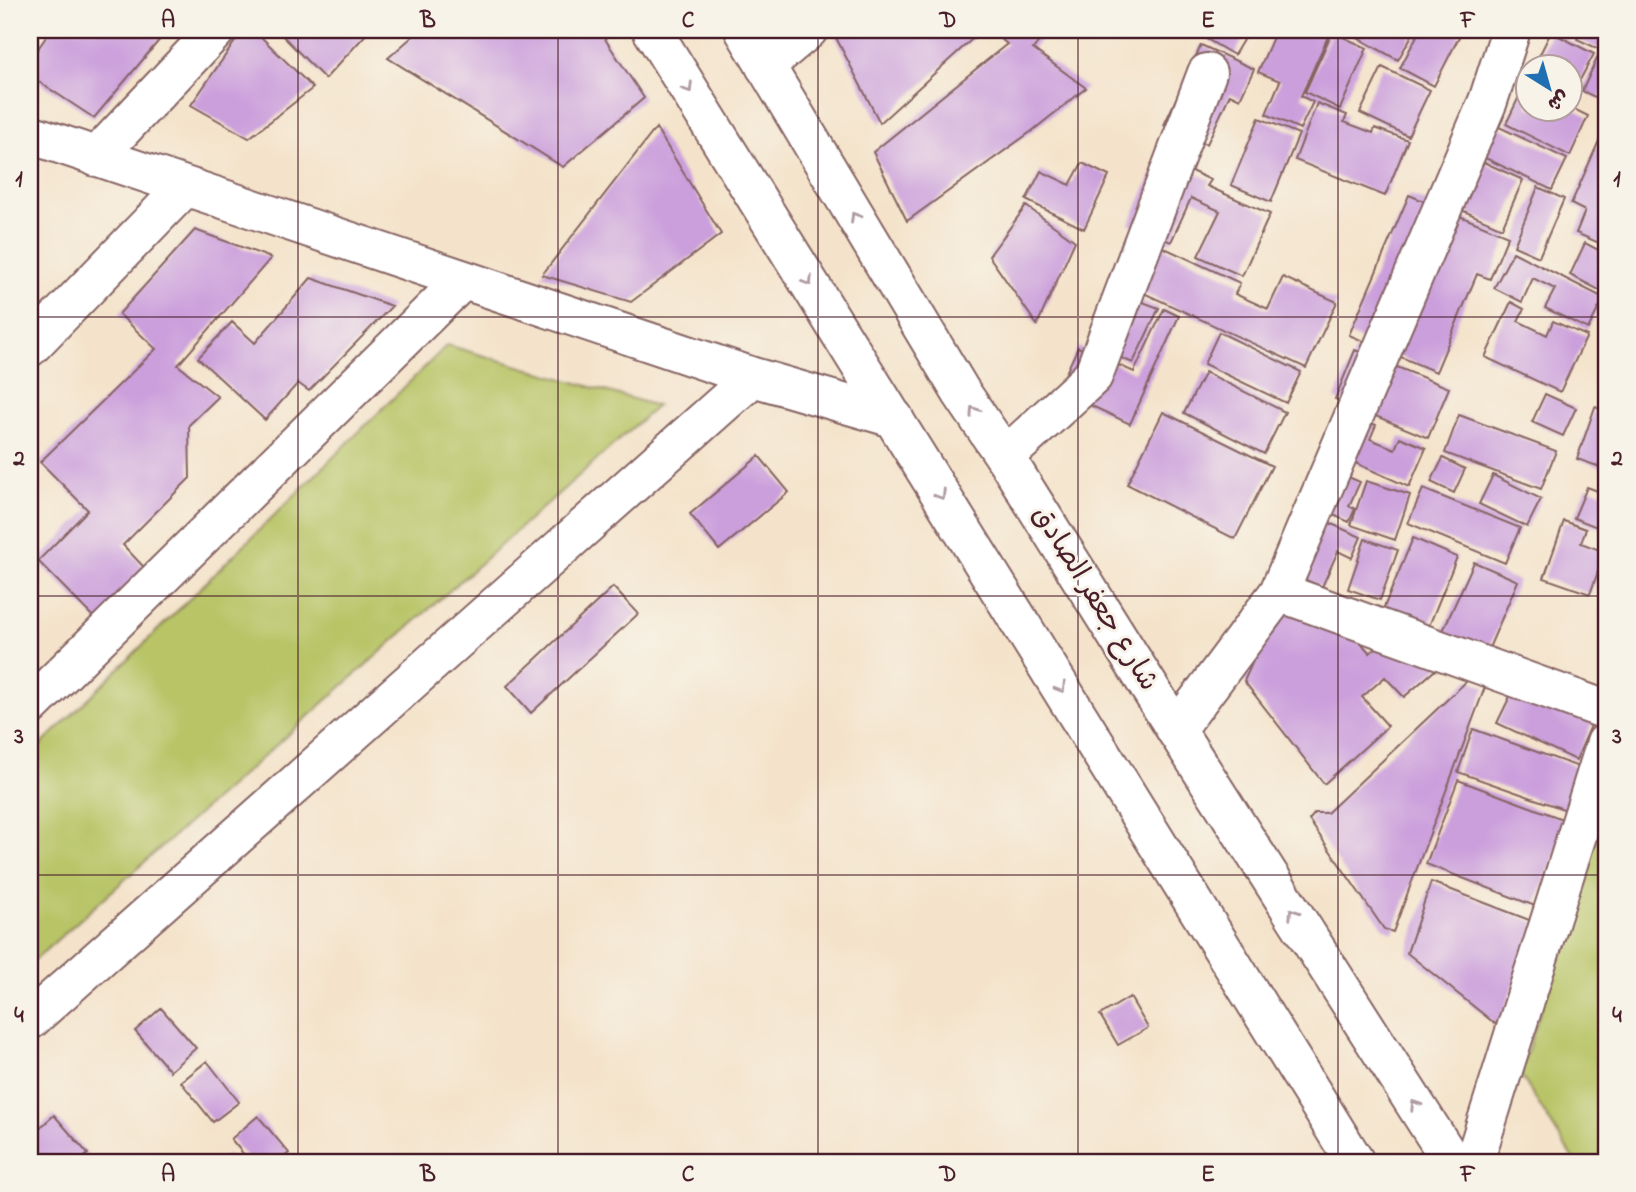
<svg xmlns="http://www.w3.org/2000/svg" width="1636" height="1192" font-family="'Indie Flower','Playpen Sans Arabic',sans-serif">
<rect width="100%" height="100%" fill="#f7f3e8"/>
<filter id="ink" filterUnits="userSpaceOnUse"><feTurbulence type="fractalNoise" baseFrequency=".0143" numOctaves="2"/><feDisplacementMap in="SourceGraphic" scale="14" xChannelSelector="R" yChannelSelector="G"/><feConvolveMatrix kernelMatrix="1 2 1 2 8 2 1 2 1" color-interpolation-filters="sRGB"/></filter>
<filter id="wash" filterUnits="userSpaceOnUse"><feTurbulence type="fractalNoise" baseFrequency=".00686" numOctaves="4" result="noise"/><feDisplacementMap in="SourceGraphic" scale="28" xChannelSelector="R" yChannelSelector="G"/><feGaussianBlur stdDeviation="1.57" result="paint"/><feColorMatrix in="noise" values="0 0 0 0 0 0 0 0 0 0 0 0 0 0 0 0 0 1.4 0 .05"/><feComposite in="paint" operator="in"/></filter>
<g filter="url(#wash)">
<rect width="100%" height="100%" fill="#f4e3ca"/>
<path fill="#b8c466" stroke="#817248" stroke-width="2" d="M447,345L657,406L30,964V756Z
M1606,807V1162H1575L1520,1074Z"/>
<g id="blocks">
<path fill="#cb9fdc" d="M51,30H152L161,38L94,118L30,76V60Z
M243,30H254L313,88L249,138L191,105Z
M277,30H370L325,79Z
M420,30H599L644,98L563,167L388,58Z
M832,30H982L880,123Z
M997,30H1048L1033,49L1086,88L1032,131L907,221L873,152L1007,44L994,33Z
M1206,30H1249L1234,55L1200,35Z
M1276,30H1331L1301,96L1313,102L1300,129L1266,114L1280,81L1258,72Z
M1343,30H1415L1398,60Z
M1420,30H1455L1461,33L1434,86L1400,68Z
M1582,30H1606V81L1599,99L1582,91L1601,50L1577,39Z
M1332,32L1367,48L1340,109L1305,92Z
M1551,32L1594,54L1573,93L1570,91V66H1534Z
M1201,45L1254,69L1240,99L1230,94L1207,144L1164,125Z
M1382,67L1430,90L1408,136L1360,113Z
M1525,84L1528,86V108L1570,107L1588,116L1570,156L1506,124Z
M1469,99L1504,116L1499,127L1567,159L1552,190L1450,141Z
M1317,103L1347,115L1344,122L1373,133L1375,128L1408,140L1385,196L1295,160Z
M1259,118L1299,134L1271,202L1231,185Z
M1606,125V246L1576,233L1585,211L1571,204Z
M656,128L721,234L631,302L542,275Z
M1455,149L1523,180L1502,228L1432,197Z
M1160,157L1211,180L1207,186L1270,214L1242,276L1198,256L1220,211L1191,198L1171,242L1129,224Z
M1082,163L1109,176L1084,229L1026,200L1041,171L1070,185Z
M1538,187L1564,199L1539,257L1514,246Z
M1409,195L1508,236L1490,279L1477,274L1436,372L1349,335Z
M1026,206L1075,241L1037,325L989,256Z
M195,230L271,258L178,365L218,397L189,425L190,478L123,545L156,580L106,630L38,561L88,510L40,462L156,349L119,314Z
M1130,232L1240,283L1235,294L1268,309L1283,277L1337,302L1306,368L1109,277Z
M1585,243L1606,254V281L1601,291L1570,275Z
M1513,252L1604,298L1588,329L1545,308L1555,289L1533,278L1522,302L1494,288Z
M311,278L392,306L309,391L298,383L265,420L198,358L232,322L255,343Z
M1113,291L1159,308L1133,363L1088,344Z
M1511,302L1524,309L1518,321L1547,335L1553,321L1587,336L1560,392L1485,357Z
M1164,309L1179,316L1130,424L1058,390L1078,347L1134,372Z
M1219,332L1301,372L1286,403L1204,364Z
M1355,350L1449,388L1428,438L1335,399Z
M1205,372L1285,412L1264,454L1184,413Z
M1545,394L1576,408L1563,436L1532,422Z
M1595,407L1606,411V469L1577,459Z
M1163,412L1272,466L1235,539L1127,484Z
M1350,414L1376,425L1370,439L1395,449L1400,437L1426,448L1409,487L1333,453Z
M1459,415L1556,451L1541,489L1445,453Z
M759,456L789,492L719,550L690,514Z
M1443,458L1465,469L1454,493L1431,482Z
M1337,472L1360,482L1349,506L1355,509L1349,522L1320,509Z
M1493,475L1541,499L1527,527L1479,504Z
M1366,481L1410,495L1395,540L1351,525Z
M1587,487L1606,494V517L1602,529L1574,518Z
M1423,489L1520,528L1505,563L1408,523Z
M1318,518L1361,537L1352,558L1338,551L1322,587L1294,575Z
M1564,521L1586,529L1581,543L1605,552L1590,594L1544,578Z
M1413,538L1457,557L1427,631L1382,612Z
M1365,539L1398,550L1380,600L1348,589Z
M1474,562L1518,581L1486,655L1441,635Z
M613,587L638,614L531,713L507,686Z
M1283,594L1322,600L1370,653L1396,631L1442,664L1404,697L1385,677L1362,697L1388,726L1324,784L1244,681Z
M1469,679L1485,687L1393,932L1384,929L1309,820L1315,813H1327Z
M1516,684L1593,721L1576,760L1497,723Z
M1473,729L1590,771L1575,813L1458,772Z
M1458,780L1568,821L1535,906L1426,864Z
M1431,882L1537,923L1498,1026L1407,953Z
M1130,997L1148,1028L1118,1045L1100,1015Z
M161,1008L196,1048L170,1071L135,1031Z
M207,1061L239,1102L213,1122L181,1082Z
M54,1115L88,1154L79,1162H30V1137Z
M258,1116L289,1153L278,1162H250L231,1139Z
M228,1155L233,1162H219Z"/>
</g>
</g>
<g filter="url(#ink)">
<use href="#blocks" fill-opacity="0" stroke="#866463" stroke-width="2"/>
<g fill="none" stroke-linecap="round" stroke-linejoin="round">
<g stroke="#866463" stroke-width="42">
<path id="minor" d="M765,66L808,30
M30,134L753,377L894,418
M96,157L216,30
M30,347L185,187
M1005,457L1093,376L1207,73
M1279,592L1606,710
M30,706L463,280
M1176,730L1279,592L1488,101L1511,30
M30,1020L753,377
M1474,1162L1606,743"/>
</g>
<g stroke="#866463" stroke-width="42">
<path id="major" d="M652,30L1355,1162
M744,30L961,392L1005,457L1176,730L1452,1162"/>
</g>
<use href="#minor" stroke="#fff" stroke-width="38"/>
<use href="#major" stroke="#fff" stroke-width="38"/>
</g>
<defs><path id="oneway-chevron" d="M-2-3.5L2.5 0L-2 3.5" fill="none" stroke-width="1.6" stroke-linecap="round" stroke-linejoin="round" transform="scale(1.75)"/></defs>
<g stroke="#ae9aa0">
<use href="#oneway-chevron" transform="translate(688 88) rotate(58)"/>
<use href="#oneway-chevron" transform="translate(855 217) rotate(-121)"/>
<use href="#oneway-chevron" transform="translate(808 281) rotate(58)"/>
<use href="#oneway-chevron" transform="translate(974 411) rotate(-124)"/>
<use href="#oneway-chevron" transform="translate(941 495) rotate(58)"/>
<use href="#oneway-chevron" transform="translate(1061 688) rotate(58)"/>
<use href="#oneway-chevron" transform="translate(1293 913) rotate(-123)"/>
<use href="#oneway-chevron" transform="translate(1415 1105) rotate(-123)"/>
</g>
</g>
<path fill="none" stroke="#4a1f2b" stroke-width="2" stroke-opacity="0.55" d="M298,30V1162M558,30V1162M818,30V1162M1078,30V1162M1338,30V1162M30,317H1606M30,596H1606M30,875H1606"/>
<g text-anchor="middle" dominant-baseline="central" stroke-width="6" stroke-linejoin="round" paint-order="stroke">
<g font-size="28" fill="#4a1f2b" stroke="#f7f3e8">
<text transform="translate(1094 599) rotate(58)">شارع جعفر الصادق</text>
</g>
</g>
<rect width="1636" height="1192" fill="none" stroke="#f7f3e8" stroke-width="77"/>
<g transform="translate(1549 88) rotate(143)"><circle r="33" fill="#f7f3e8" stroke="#b29e9c" stroke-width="2"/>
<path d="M0-5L12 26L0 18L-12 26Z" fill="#1f6fb2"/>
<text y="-10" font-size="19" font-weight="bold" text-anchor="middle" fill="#4a1f2b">ش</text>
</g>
<rect x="38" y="38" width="1560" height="1116" fill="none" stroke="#4a1f2b" stroke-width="2.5"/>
<g font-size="23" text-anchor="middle" font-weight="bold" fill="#4a1f2b">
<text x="168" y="27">A</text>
<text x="428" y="27">B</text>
<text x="688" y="27">C</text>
<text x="948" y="27">D</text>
<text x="1208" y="27">E</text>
<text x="1468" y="27">F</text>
<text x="19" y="186">1</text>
<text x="1617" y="186">1</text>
<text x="19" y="465">2</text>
<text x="1617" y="465">2</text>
<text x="19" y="743">3</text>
<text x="1617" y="743">3</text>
<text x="19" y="1022">4</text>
<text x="1617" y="1022">4</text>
<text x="168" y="1181">A</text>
<text x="428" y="1181">B</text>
<text x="688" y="1181">C</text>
<text x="948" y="1181">D</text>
<text x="1208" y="1181">E</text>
<text x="1468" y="1181">F</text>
</g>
</svg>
